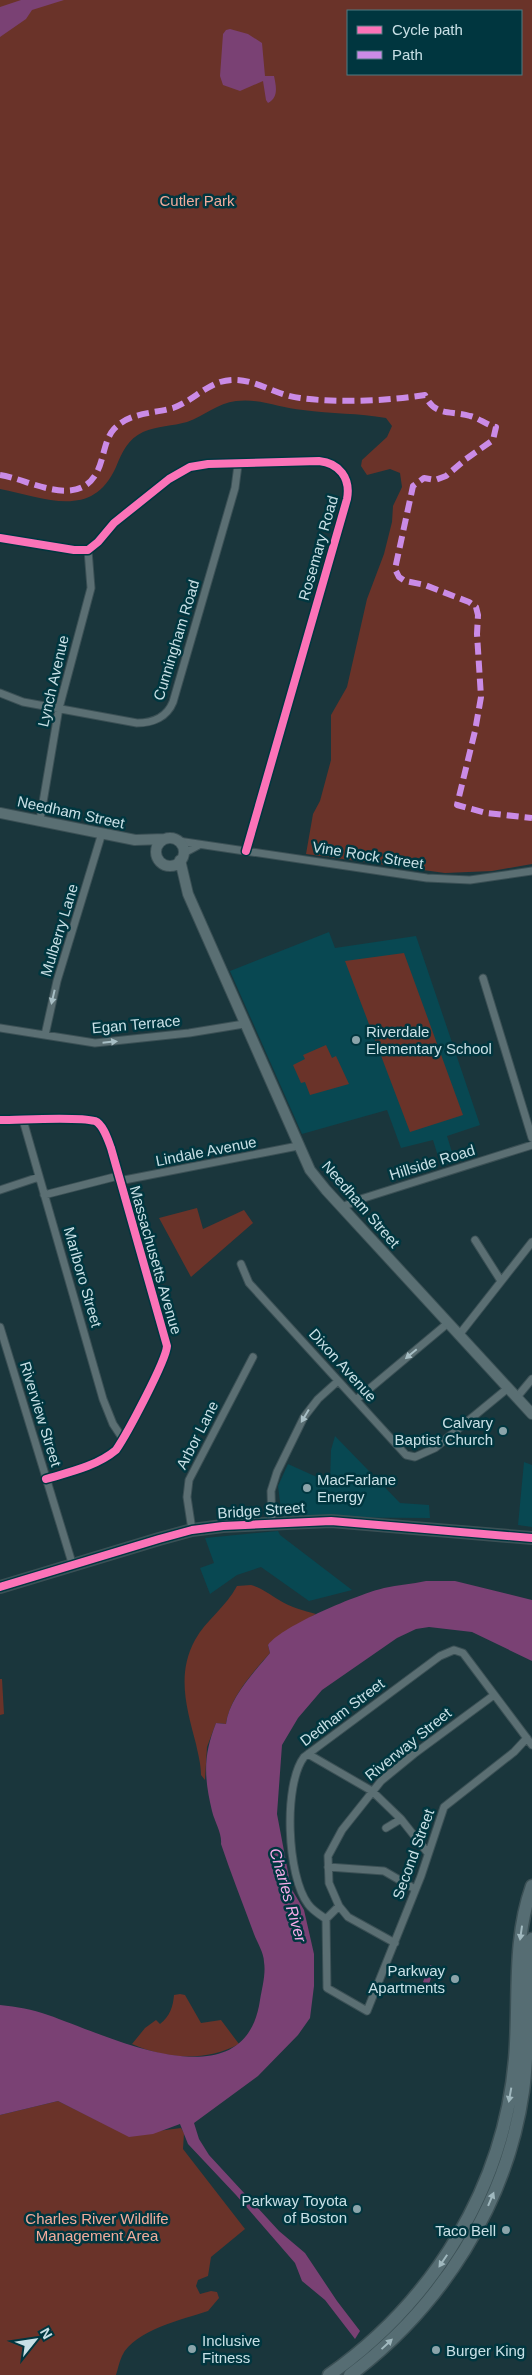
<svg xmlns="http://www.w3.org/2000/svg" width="532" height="2375" font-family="Arial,sans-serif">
<rect width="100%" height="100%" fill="#1a363c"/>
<path fill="#084852" d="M329,932L335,948L416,936L480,1125L447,1136L455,1162L441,1166L433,1140L401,1148L387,1110L302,1134L230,971Z
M335,1436L400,1503L429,1505L430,1518L282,1517L278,1486L288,1464L330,1483L331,1450Z
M524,1462L532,1465V1527L518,1525Z
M278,1531L280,1535L352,1590L309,1601L261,1567L237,1575L210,1594L200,1568L214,1563L205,1538Z"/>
<path fill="#6a3329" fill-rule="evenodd" d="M0,0H532V864L492,871L445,873L306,854L313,814L320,801L331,760V715L347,687L367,599L384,554L392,522L393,506L402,487L400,473L390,469L367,475L361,466L362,460L387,437L392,426L386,418C359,413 331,414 303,410C280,408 260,398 236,401C218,403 204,416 187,422C173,426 157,426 143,432C128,439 122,452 116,467C92,521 44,497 0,489ZM348,11H521V74H348Z
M404,953L463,1115L410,1132L345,961Z
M326,1045L332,1058L336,1056L349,1084L310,1095L305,1082L301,1083L293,1065L305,1059L303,1055Z
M197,1208L203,1229L244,1210L253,1223L191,1277L159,1218Z
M251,1585C262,1588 269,1594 279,1600C290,1607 304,1611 316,1614L276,1638L268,1645L270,1653C253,1672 229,1699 226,1724L216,1723L207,1747L205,1780L201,1775C201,1764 198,1754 196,1744C187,1709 176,1675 195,1640C206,1620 226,1607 237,1586Z
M0,1679H2L4,1714L0,1715Z
M180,1994L185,1995L201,2023L221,2020L239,2044C206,2062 165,2059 132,2044L145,2028L156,2020L160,2024C170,2016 173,2007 174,1995Z
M58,2101L127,2135L181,2128L184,2133L183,2149L245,2229L211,2257L208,2276L198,2280L196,2286L200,2294L211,2291L217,2292L219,2298L208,2311C184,2319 134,2330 122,2356C119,2362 118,2369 116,2375H0V2115Z"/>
<path fill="#7a4174" d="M21,0H64L32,10L26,19L0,37V7Z
M230,29L248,34L262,43L265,76H274C276,86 279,97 268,103L266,100L263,81L240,91L223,85L220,76L223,34L226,30Z
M426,1581H455L532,1600V1661L472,1632L429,1627L416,1629L397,1638L322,1690L298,1718L282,1745L277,1814L291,1888L304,1910L314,1954V1986L310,2018L298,2035L258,2076L194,2123L199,2139L209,2155L279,2231L305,2253L337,2301L360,2331L355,2339L325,2300L302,2281L295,2263L236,2195L188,2144L180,2124L153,2134L129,2137L58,2101L0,2115V2005C17,2007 32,2009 48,2015C107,2035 245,2106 260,2000C262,1988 266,1974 264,1962C264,1953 257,1942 254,1934C243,1904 231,1874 221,1844C222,1833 215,1823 212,1811C204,1777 203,1756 216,1723L226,1724C229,1699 253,1673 270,1653L268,1645C283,1625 359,1594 384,1588C398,1585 412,1584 426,1581Z
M430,1965L435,1967L429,1984L423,1982Z"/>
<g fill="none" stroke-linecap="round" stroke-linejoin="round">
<g stroke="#3b5055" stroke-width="9">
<path id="street" d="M0,538L74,550H88L98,542L114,523L169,479L190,467L208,464L319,461C339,463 351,478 347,499L246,851
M0,693L23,702L137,723C153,723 167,717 173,702L235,488L238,465
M40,820L59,708L91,588L88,550
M178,841L427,878L470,880L532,871
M184,853L199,845
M483,978L532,1138
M0,1028L95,1043L189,1033L244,1024
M45,1035L57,981L102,833
M0,1120C22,1120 77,1116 95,1121C103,1124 108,1140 111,1148L167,1346C166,1361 127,1434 116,1450C97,1466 70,1472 46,1479
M23,1120L103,1399L113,1424L123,1439
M119,1181L298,1146
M0,1190L39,1177
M44,1195L118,1176
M342,1207L364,1198L532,1145
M475,1240L501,1281
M241,1264L249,1283L406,1455L415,1457L435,1448L508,1388
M0,1327L73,1566
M459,1335L532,1242
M517,1397L532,1379
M356,1400L448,1323
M272,1523L271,1491L277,1472L304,1417L318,1399L338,1381
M192,1530L187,1497L189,1480L253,1357
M308,1754L372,1791L401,1819L427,1852
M386,1828L401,1819
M328,1867L384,1871L415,1889
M339,1906L326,1919C320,1915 312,1910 308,1904C287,1876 283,1785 304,1757L440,1656L454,1650L463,1653L532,1745
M326,1919L327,1988L367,2011L421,1876L444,1807L514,1752L527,1738
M395,1943L348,1917L339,1906L329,1883L328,1856L342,1830L381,1781L414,1754L494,1695"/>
</g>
<g stroke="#3b5055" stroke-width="12">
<path id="secondary" d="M0,813L135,840L165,839
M156 852a14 14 0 1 1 28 0a14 14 0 1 1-28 0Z
M180,860L188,894L310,1170L326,1190L532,1414"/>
</g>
<g stroke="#3b5055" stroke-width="14">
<path id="primary" d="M0,1587L159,1539L192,1530L223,1526L331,1521L532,1538"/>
</g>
<g stroke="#3b5055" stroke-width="15">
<path id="highway" d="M329,2375C434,2301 504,2187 515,2059C520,2001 512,1942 532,1886
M350,2375C441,2307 507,2204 523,2091C530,2040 526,1989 532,1939"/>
</g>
<use href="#street" stroke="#5b6f73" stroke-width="7"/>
<use href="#secondary" stroke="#5a6f73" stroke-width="10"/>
<use href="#primary" stroke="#576e73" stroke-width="11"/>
<use href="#highway" stroke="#566d73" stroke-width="12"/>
<path stroke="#ca8be6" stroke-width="6" stroke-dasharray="12 6" stroke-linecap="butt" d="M0,475C29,479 77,510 97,472C104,459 104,440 114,429C130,412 152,414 173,408C190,402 203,388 220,382C249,373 272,395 300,398C336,403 389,401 425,395C435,417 450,410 470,416C479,418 486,425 496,427L493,440L466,459L446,476L435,480L424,478L413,486L395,569L399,577L405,581L425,585L469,602L476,607L478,615L477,634L481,697L475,731L457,805L486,813L532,818"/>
<g stroke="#00363f" stroke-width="11">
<path id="cycleway" d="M0,538L74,550H88L98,542L114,523L169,479L190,467L208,464L319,461C339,463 351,478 347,499L246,851
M0,1120C22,1120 77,1116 95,1121C103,1124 108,1140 111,1148L167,1346C166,1361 127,1434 116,1450C97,1466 70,1472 46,1479
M0,1587L159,1539L192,1530L223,1526L331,1521L532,1538"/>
</g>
<use href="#cycleway" stroke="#fb73b8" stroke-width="8"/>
</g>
<defs><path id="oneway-solid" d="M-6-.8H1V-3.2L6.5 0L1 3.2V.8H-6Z" transform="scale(1.25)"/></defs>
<g fill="#a7bec4">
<use href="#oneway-solid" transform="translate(53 997) rotate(103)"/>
<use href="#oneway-solid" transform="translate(110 1042) rotate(-6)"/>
<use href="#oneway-solid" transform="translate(411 1354) rotate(140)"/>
<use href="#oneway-solid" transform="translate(305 1416) rotate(121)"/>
</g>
<g fill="#a0b8be">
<use href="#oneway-solid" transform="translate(521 1933) rotate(98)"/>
<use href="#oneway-solid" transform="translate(510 2095) rotate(100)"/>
<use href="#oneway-solid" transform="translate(491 2199) rotate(-67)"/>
<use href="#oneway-solid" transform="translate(443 2261) rotate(124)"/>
<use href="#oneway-solid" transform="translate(387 2344) rotate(-43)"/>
</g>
<g fill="#8ba4aa" stroke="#00363f" stroke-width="2">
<circle cx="356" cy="1040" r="5"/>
<circle cx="503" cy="1431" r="5"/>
<circle cx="307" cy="1488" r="5"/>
<circle cx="455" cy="1979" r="5"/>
<circle cx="357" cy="2209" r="5"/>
<circle cx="506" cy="2230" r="5"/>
<circle cx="192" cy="2349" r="5"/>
<circle cx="436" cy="2350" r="5"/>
</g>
<g text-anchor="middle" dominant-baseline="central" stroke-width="5" stroke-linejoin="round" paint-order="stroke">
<g font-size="15" fill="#f2ab9b" stroke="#00363f">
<text x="197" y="200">Cutler Park</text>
<text x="97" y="2218">Charles River Wildlife<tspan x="97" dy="17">Management Area</tspan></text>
</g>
<g font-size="15" fill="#c8e0e6" stroke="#00363f">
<text transform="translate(318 548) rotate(-74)">Rosemary Road</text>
<text transform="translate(176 640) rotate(-73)">Cunningham Road</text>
<text transform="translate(53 681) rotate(-77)">Lynch Avenue</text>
<text transform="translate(71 812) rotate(12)">Needham Street</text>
<text transform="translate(368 855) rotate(9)">Vine Rock Street</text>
<text transform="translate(59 930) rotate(-73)">Mulberry Lane</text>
<text transform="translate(136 1024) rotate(-5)">Egan Terrace</text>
<text transform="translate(206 1151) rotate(-11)">Lindale Avenue</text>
<text transform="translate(432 1162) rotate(-17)">Hillside Road</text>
<text transform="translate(361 1204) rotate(49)">Needham Street</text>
<text transform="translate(156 1260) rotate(74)">Massachusetts Avenue</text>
<text transform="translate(83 1277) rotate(74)">Marlboro Street</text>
<text transform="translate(343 1365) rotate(48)">Dixon Avenue</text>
<text transform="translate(41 1414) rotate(73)">Riverview Street</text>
<text transform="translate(197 1435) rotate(-63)">Arbor Lane</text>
<text transform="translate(261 1510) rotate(-4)">Bridge Street</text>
<text transform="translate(342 1712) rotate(-37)">Dedham Street</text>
<text transform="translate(408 1744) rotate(-39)">Riverway Street</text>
<text transform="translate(413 1854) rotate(-70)">Second Street</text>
</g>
<g font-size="15" fill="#c8e0e6" stroke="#00363f" text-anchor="start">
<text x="366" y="1031">Riverdale<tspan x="366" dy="17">Elementary School</tspan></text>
<text x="493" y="1422" text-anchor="end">Calvary<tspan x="493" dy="17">Baptist Church</tspan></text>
<text x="317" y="1479">MacFarlane<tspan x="317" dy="17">Energy</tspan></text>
<text x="445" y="1970" text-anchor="end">Parkway<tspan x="445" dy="17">Apartments</tspan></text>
<text x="347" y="2200" text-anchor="end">Parkway Toyota<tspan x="347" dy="17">of Boston</tspan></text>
<text x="496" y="2230" text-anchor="end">Taco Bell</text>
<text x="202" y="2340">Inclusive<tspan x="202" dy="17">Fitness</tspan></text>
<text x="446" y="2350">Burger King</text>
</g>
<g font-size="16" font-style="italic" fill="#f7acea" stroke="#00363f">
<text transform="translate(288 1895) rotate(74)">Charles River</text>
</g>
</g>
<rect x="347" y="10" width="175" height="65" fill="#00363f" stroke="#507a82"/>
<rect x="357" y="26" width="25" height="8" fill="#fb73b8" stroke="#507a82"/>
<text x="392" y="35" font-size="15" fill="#c8e0e6">Cycle path</text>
<rect x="357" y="51" width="25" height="8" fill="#ca8be6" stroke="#507a82"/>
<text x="392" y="60" font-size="15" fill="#c8e0e6">Path</text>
<g transform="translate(35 2340) rotate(60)" stroke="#00363f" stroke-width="4" paint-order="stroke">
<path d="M0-4L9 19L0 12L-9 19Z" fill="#c8e0e6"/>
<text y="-8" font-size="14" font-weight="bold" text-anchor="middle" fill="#c8e0e6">N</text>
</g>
</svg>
